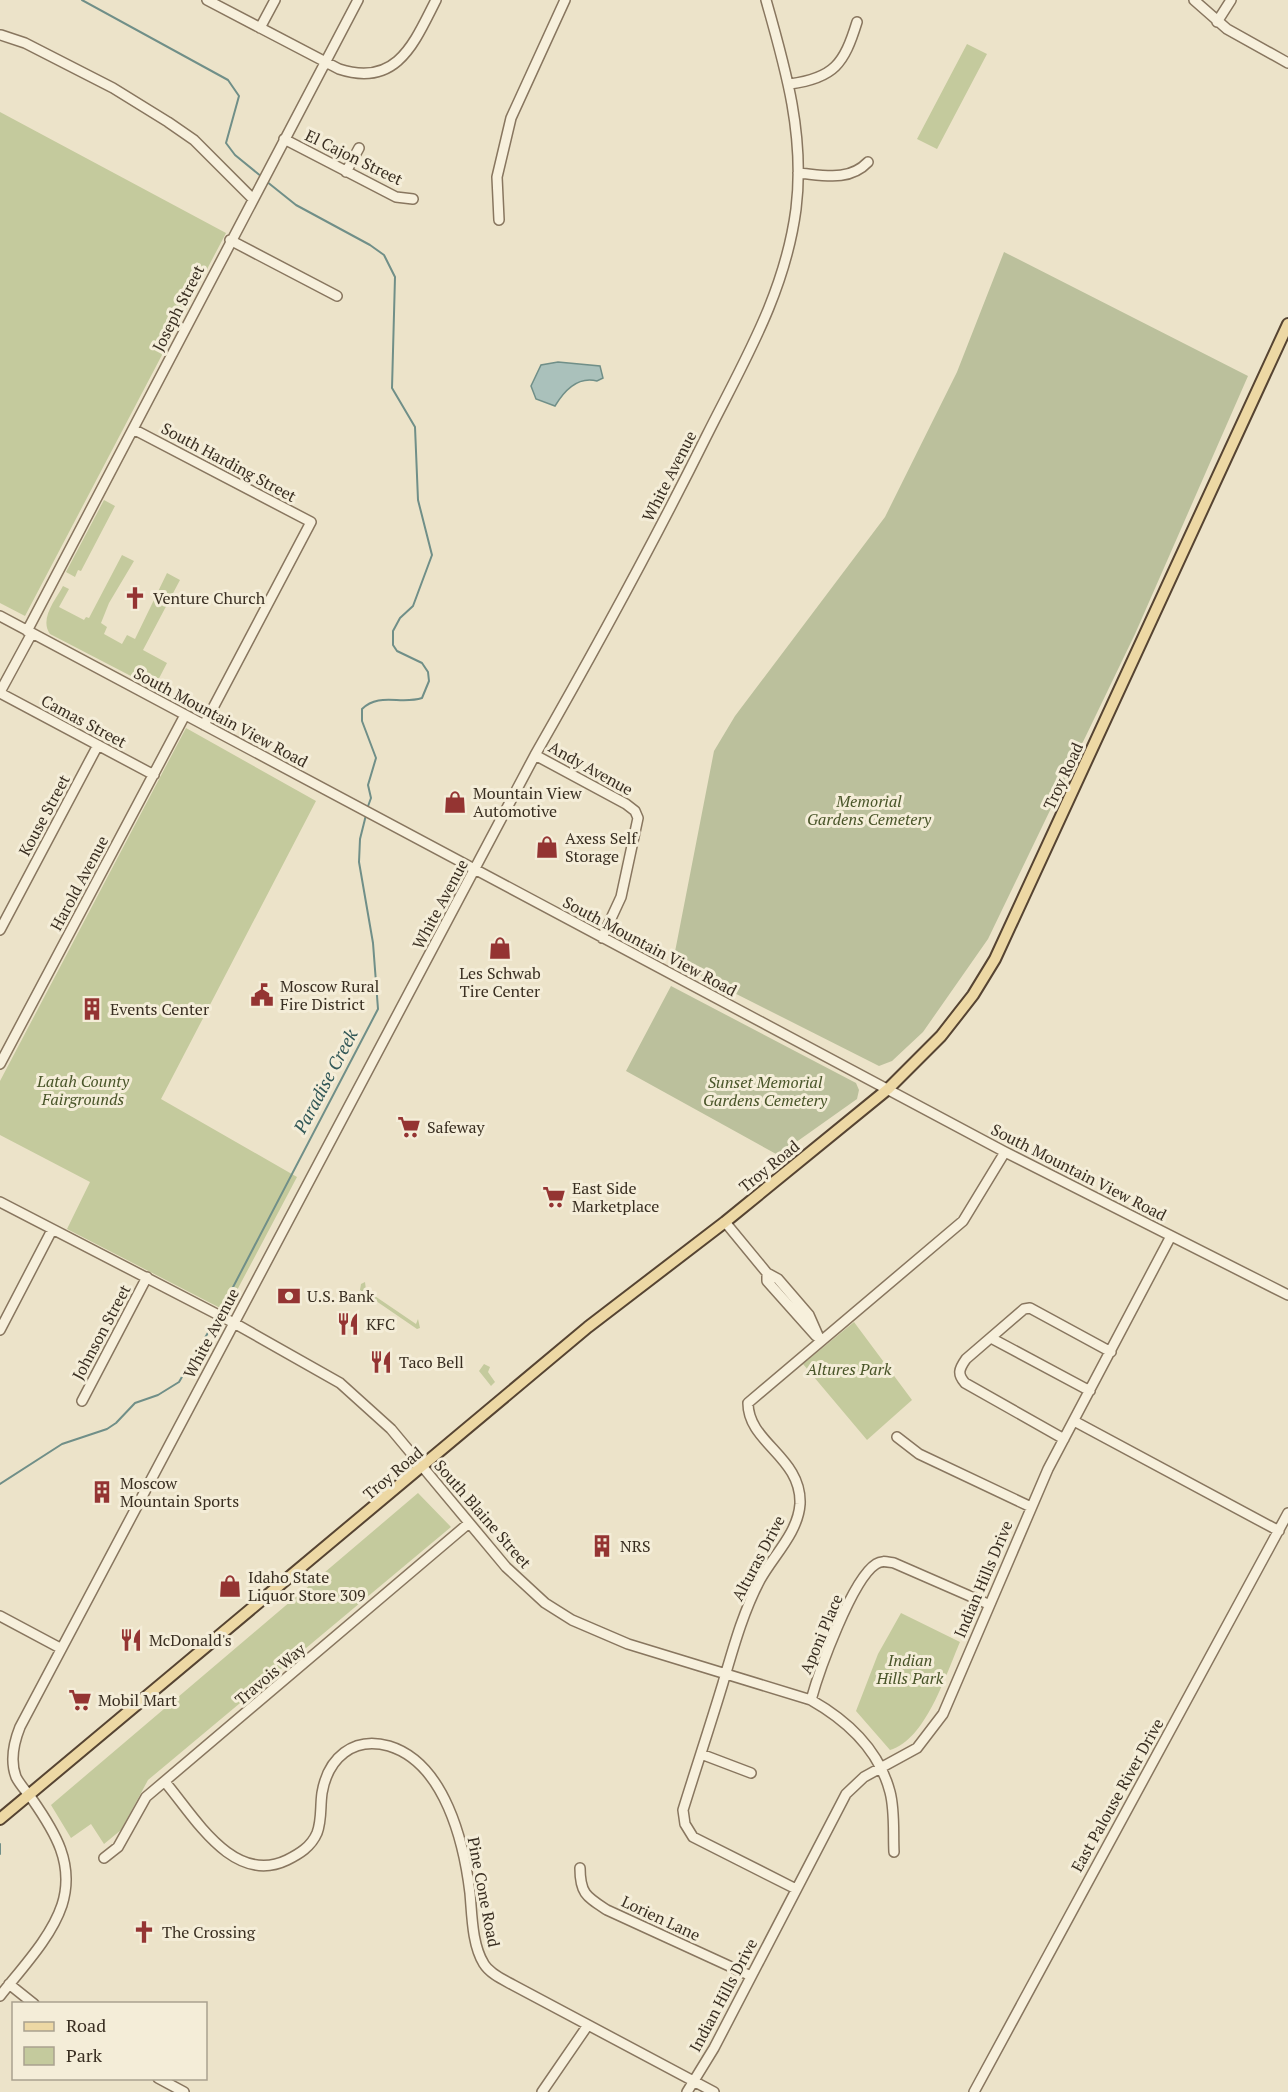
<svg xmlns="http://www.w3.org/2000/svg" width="1288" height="2092" font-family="'PT Serif',serif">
<rect width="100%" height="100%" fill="#ece3c9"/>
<path fill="#c4ca9d" d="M967,44L987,54L937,149L917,139Z
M0,112L226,233L25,616L0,603Z
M104,500L115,506L81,571L78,570L75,577L66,572Z
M122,555L134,561L109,603L101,623L107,627L104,634L122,644L127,635L135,639L167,573L180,580L143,650L167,663L154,688L50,634C39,619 56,599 63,586L69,589L59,607L84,620L86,617L89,618Z
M186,728L316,801L161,1099L297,1177L226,1311L67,1229L90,1182L0,1135V1081Z
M365,1282L366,1290L416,1324L418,1319L420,1328L417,1329L360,1290L361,1284Z
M854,1322L912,1400L867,1440L803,1364Z
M484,1364L490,1367L488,1372L495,1382L491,1386L479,1371Z
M418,1493L451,1527L148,1780L121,1830L104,1844L91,1824L71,1838L51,1805Z
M901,1613L960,1642C946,1674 926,1740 890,1750L856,1711L878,1654Z"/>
<path fill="#bbc09c" d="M1004,252L1248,376L1135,634L988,939L923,1032L892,1061L879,1066L673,962L714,751L735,716L885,517L957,372Z
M671,986L856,1083L859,1090L857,1099L778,1155L626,1071Z"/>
<path fill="#aac1bb" stroke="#708f88" stroke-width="1.5" d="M558,362L600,366L603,378L597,381C578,376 564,391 555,406L536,399L531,386L541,365Z"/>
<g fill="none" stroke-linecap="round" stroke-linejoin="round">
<path stroke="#708f88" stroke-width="2" d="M82,0L228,80L239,96L226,143L235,155L262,177
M266,181L296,205L370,245L384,255L395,277L392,388L415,427L418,500L432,555L413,606L400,618L393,631V645L397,651L422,663L428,672L429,681L422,698C401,705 379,692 362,709V721L376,758L368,785L371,798L367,809
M219,1314L378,1009L373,943L359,862L360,839L366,815
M0,1484L62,1444L107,1429L116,1423L135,1403L158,1395L179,1382L216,1319
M0,1854V1844"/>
<g stroke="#88765f" stroke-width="12">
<path id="minor" d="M207,0L339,69C397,88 414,43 436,0
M1194,0L1227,29L1288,63
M1217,22L1231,0
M260,28L275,0
M1,35L25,43L113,88L168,122L194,140L253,199
M790,84C834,78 844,64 857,22
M284,139L396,197L413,199
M346,172L359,148
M798,173C823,175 849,182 868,162
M499,220L497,177L511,118L565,0
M230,240L337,296
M133,429L311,522L204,725
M0,616L1005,1152L1288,1295
M27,631L358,0
M0,692L32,633
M0,693L154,775
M535,755L626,804L635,811L638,818L621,897L602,938
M0,930L98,745
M0,1064L185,715
M0,1202L234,1323L340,1383L391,1429L506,1567L545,1603L572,1620L628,1644L811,1700C848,1721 879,1750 890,1792C895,1811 893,1833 894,1852
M725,1222L767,1273L778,1279L809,1315L820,1340
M767,1273V1281L816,1336
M0,1330L52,1230
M991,1338L1090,1391
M82,1401L147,1277
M1074,1421L1279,1531
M897,1437L919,1454L1031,1507
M1064,1439L965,1383C957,1374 959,1369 966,1359L1024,1309L1030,1308L1111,1352
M0,1616L60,1648
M811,1700C819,1671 852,1579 876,1564C882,1560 887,1562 894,1563L988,1604
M701,1754L751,1773
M165,1782C194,1816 233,1886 287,1860C299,1854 311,1847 317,1833C322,1820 320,1807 322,1793C328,1758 353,1736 389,1746C445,1763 464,1843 470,1893C472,1915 472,1945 484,1964C490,1974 504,1980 513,1985L714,2092
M104,1858L118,1847L146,1797L469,1523
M580,1868C580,1894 587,1897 607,1910L751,1976
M796,1889L693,1837L685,1824L683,1810C696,1768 710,1726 723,1683C733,1649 743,1612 760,1580C773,1556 798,1533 800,1504C802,1457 748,1443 748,1403L963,1221L1005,1152
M9,1984L34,2004
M0,1996C21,1969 51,1938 62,1905C75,1864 55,1832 32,1799C27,1792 20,1785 16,1777C10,1761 14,1742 20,1727L535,755C595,650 653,544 707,435C744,361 785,293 796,209C805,136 786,70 766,0
M158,2078L184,2092
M542,2092L588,2025
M687,2092L714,2048L846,1794L864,1777L917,1748L943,1714L1048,1469L1171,1236
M974,2092L1288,1513"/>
</g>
<g stroke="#564432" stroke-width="14">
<path id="major" d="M0,1819L588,1327L725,1222L888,1089L941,1036L973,995L995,959L1288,324"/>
</g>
<use href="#minor" stroke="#f7f0dc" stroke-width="9"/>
<use href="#major" stroke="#edd8a4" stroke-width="10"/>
</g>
<defs>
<g id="church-bare" transform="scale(1.8)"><path d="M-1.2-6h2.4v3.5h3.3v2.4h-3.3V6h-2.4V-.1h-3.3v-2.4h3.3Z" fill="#943432" stroke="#f4edd8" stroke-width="2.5" paint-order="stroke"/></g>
<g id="shop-bare" transform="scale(1.8)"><path d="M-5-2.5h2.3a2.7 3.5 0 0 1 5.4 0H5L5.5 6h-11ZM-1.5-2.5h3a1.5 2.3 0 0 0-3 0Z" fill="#943432" stroke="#f4edd8" stroke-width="2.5" paint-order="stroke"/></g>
<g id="civic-bare" transform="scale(1.8)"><path d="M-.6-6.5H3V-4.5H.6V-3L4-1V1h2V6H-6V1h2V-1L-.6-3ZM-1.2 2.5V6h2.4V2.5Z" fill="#943432" stroke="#f4edd8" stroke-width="2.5" paint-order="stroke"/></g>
<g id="building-bare" transform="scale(1.8)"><path d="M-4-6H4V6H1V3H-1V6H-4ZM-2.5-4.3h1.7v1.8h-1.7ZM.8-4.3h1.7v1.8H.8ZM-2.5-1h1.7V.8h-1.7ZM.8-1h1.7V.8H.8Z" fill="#943432" stroke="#f4edd8" stroke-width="2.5" paint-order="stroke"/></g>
<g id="supermarket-bare" transform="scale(1.8)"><path d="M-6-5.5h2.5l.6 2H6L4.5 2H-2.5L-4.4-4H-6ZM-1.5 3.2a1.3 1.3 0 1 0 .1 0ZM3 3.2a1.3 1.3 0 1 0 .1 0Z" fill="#943432" stroke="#f4edd8" stroke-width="2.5" paint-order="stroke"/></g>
<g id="bank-bare" transform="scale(1.8)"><path d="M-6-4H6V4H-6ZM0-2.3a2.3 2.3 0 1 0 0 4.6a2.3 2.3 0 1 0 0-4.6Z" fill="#943432" stroke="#f4edd8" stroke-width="2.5" paint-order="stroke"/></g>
<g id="restaurant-bare" transform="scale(1.8)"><path d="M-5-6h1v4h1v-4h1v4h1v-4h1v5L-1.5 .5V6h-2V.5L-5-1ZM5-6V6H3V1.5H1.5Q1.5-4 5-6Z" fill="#943432" stroke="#f4edd8" stroke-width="2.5" paint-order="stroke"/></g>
</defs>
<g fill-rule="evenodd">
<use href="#church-bare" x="135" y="598"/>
<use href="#shop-bare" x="455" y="802"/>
<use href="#shop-bare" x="547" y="847"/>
<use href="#shop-bare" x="500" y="948"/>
<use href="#civic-bare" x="262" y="995"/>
<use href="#building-bare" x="92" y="1009"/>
<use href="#supermarket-bare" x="409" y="1127"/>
<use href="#supermarket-bare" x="554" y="1197"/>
<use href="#bank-bare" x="289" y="1296"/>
<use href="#restaurant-bare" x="348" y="1324"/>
<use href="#restaurant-bare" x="381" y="1362"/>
<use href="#building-bare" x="102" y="1492"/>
<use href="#building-bare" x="602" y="1546"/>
<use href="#shop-bare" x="230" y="1586"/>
<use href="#restaurant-bare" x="131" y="1640"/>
<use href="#supermarket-bare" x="80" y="1700"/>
<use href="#church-bare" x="144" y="1932"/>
</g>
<g text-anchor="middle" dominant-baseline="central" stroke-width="6" stroke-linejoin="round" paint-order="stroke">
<g font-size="16" fill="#392e21" stroke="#f4edd8">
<text transform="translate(354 157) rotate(26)">El Cajon Street</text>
<text transform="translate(178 308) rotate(-63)">Joseph Street</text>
<text transform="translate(229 462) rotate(28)">South Harding Street</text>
<text transform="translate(669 476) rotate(-63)">White Avenue</text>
<text transform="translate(221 717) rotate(28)">South Mountain View Road</text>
<text transform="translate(84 721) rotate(28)">Camas Street</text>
<text transform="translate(591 768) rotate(29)">Andy Avenue</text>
<text transform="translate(1063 776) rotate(-65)">Troy Road</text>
<text transform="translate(44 815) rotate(-62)">Kouse Street</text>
<text transform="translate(79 883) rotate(-62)">Harold Avenue</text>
<text transform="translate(440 904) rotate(-62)">White Avenue</text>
<text transform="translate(650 946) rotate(28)">South Mountain View Road</text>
<text transform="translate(769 1166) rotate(-39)">Troy Road</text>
<text transform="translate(1079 1172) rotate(27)">South Mountain View Road</text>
<text transform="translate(101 1332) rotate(-62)">Johnson Street</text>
<text transform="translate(211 1333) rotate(-62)">White Avenue</text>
<text transform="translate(393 1473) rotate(-40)">Troy Road</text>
<text transform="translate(483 1514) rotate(49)">South Blaine Street</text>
<text transform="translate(758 1558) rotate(-62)">Alturas Drive</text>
<text transform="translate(983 1579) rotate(-67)">Indian Hills Drive</text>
<text transform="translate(821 1634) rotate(-67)">Aponi Place</text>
<text transform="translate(270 1674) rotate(-40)">Travois Way</text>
<text transform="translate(1117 1795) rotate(-61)">East Palouse River Drive</text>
<text transform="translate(484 1892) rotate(79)">Pine Cone Road</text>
<text transform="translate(661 1918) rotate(25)">Lorien Lane</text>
<text transform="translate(723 1995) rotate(-62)">Indian Hills Drive</text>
</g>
<g font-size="16" fill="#392e21" stroke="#f4edd8" text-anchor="start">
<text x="153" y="598">Venture Church</text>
<text x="473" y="793">Mountain View<tspan x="473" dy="18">Automotive</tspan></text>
<text x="565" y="838">Axess Self<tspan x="565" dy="18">Storage</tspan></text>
<text x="500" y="973" text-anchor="middle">Les Schwab<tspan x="500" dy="18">Tire Center</tspan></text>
<text x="280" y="986">Moscow Rural<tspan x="280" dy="18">Fire District</tspan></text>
<text x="110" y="1009">Events Center</text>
<text x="427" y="1127">Safeway</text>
<text x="572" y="1188">East Side<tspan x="572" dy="18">Marketplace</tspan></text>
<text x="307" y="1296">U.S. Bank</text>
<text x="366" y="1324">KFC</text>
<text x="399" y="1362">Taco Bell</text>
<text x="120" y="1483">Moscow<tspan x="120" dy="18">Mountain Sports</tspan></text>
<text x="620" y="1546">NRS</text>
<text x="248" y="1577">Idaho State<tspan x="248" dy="18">Liquor Store 309</tspan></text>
<text x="149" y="1640">McDonald's</text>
<text x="98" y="1700">Mobil Mart</text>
<text x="162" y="1932">The Crossing</text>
</g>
<g font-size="16" font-style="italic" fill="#495529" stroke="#f4edd8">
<text x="869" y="801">Memorial<tspan x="869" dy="18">Gardens Cemetery</tspan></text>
<text x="83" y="1081">Latah County<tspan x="83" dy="18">Fairgrounds</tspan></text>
<text x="765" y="1082">Sunset Memorial<tspan x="765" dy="18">Gardens Cemetery</tspan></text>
<text x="849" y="1369">Altures Park</text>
<text x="910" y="1660">Indian<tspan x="910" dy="18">Hills Park</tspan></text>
</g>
<g font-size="18" font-style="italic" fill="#325857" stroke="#f4edd8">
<text transform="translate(325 1081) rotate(-62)">Paradise Creek</text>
</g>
</g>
<rect x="12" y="2002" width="195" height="78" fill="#f4edd8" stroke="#a9a18f" stroke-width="1.5"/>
<rect x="24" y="2022" width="30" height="9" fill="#edd8a4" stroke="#a9a18f" stroke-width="1.5"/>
<text x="66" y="2032" font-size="18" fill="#392e21">Road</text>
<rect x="24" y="2047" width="30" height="18" fill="#c4ca9d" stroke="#a9a18f" stroke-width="1.5"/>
<text x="66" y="2062" font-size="18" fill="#392e21">Park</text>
</svg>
